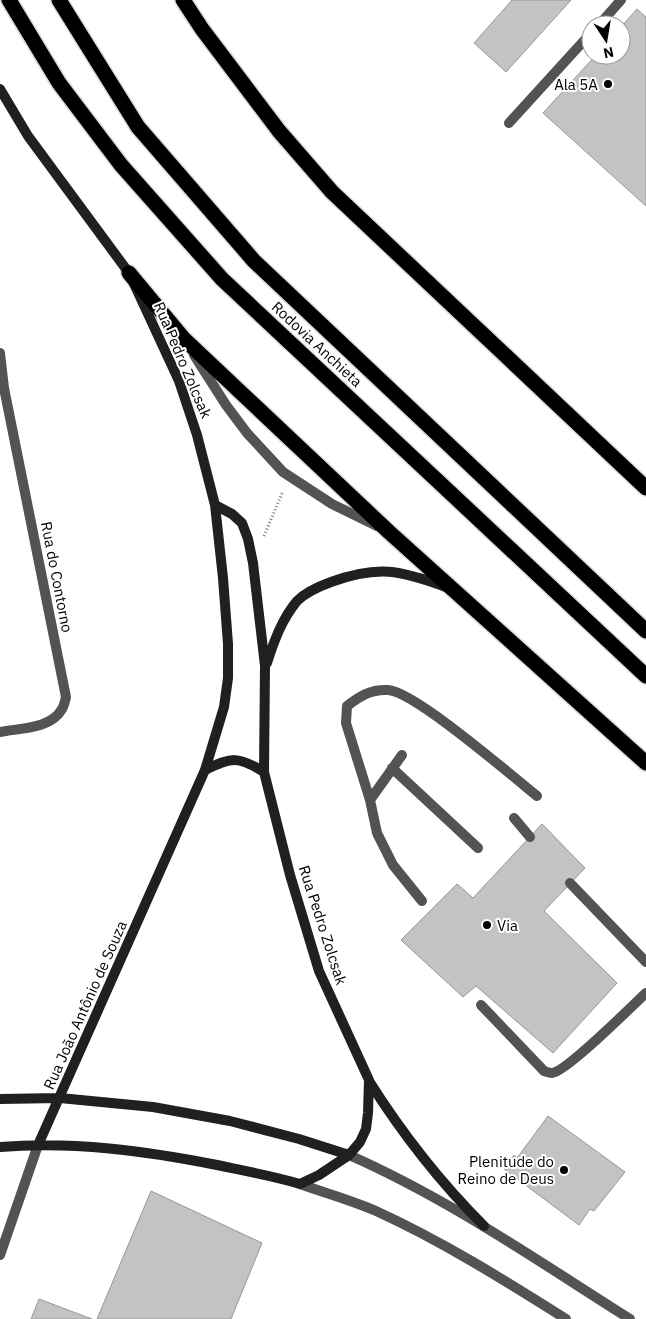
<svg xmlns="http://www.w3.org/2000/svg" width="646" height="1319" font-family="'IBM Plex Sans',sans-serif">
<rect width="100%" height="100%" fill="#fff"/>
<path fill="#c3c3c3" stroke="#979797" d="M512,0H571L506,72L474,43Z
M637,9L646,17V206L543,113L596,55H621V27Z
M542,824L585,868L544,911L617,983L553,1053L476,986L463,997L401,940L457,884L473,898Z
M548,1116L625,1172L594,1211L590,1209L579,1225L504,1169L514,1155L517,1158Z
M151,1191L262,1243L231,1319H97Z
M39,1299L92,1319H31Z"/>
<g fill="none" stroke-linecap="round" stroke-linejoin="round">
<g stroke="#dbdbdb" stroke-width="18">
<path id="motorway" d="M9,0L59,83L121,165L222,279L646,676
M59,0L138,127L254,261L646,631
M183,0L202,29L279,131L332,192L646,488
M129,273L184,339L389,532L646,763"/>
</g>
<path stroke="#757575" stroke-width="3" stroke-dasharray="1 2.5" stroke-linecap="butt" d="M264,536L283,491"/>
<path stroke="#535353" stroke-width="10" d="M599,25L621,0
M509,123L591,33
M194,355L226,405L247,433L283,472L332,504L377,526
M402,755L370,800L377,833L393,865L422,901
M392,768L478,848
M370,800L346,723L347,706C360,696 371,689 388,690C414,691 512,776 537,796
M514,818L530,837
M570,883L646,962
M481,1005L544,1071C547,1072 549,1073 552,1073C566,1072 632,1006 646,993
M0,1255L38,1145"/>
<path stroke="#535353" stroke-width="10" d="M0,353L4,388L66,697C65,701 64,706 62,709C51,729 20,728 0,732"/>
<path stroke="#535353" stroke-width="10" d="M349,1155C449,1199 538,1261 630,1319
M300,1184C325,1193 351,1200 376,1211C442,1241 504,1280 566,1319"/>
<path stroke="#202020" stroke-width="10" d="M0,89L28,136L129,273L179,381L197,435L215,505L223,578L228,644V678L224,707L205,770L38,1145
M267,663C274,641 282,619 297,601C305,593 320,586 331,582C378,565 400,570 446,587
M205,770C232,757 238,756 264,772
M369,1081C403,1135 439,1181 484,1226
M0,1099L60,1098L153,1107L230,1121L299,1139L349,1155
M0,1147C73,1141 146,1151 217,1165C245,1171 273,1176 300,1184L319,1175L349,1155L360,1142L366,1129L368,1113L369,1080L319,971L290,875L264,772L265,666L253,563L248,539L242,523L232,514L215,505"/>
<use href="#motorway" stroke="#000" stroke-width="15"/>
</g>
<g fill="#000" stroke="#fff" stroke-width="2">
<circle cx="608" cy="84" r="5"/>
<circle cx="487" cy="925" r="5"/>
<circle cx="564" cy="1170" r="5"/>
</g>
<g text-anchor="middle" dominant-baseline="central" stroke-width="4" stroke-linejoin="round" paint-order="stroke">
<g font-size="15" fill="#000" stroke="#fff" text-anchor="end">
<text x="598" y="84">Ala 5A</text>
<text x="497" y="925" text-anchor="start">Via</text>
<text x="554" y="1161">Plenitude do<tspan x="554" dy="17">Reino de Deus</tspan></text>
</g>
<g font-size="15" fill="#000" stroke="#fff">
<text transform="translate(317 344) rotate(43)">Rodovia Anchieta</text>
<text transform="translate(183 360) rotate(67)">Rua Pedro Zolcsak</text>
<text transform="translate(57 577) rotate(79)">Rua do Contorno</text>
<text transform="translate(323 925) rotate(72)">Rua Pedro Zolcsak</text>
<text transform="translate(85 1005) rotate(-66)">Rua João Antônio de Souza</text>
</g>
</g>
<g transform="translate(606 40) rotate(168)"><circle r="24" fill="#ffffff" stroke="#999999"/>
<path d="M0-4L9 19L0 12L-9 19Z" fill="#000000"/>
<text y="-8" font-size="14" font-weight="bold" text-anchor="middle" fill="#000000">N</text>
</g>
</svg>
